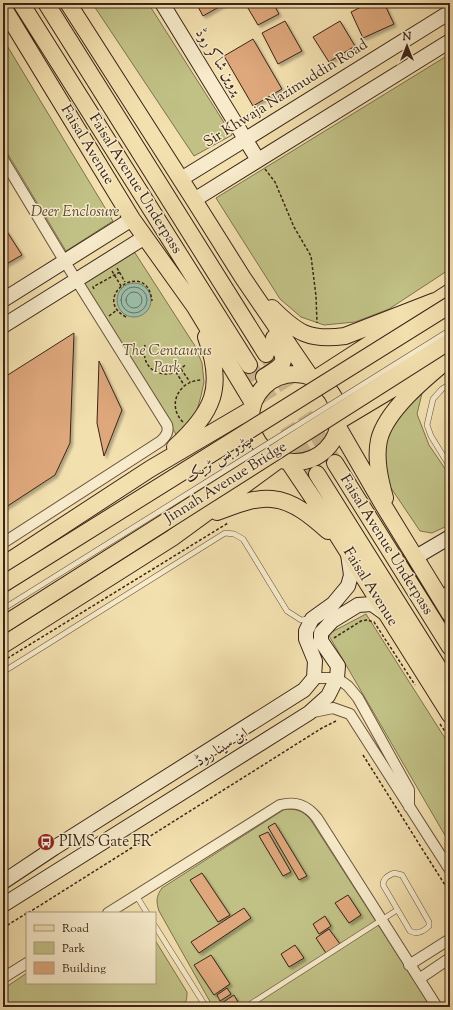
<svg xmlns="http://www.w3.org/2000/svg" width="453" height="1010" font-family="'Sorts Mill Goudy',Amiri,serif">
<defs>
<filter id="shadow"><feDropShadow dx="2.5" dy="2.5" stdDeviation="1" flood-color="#0004"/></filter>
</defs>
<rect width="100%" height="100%" fill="#f3e0af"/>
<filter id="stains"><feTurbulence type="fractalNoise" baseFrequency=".005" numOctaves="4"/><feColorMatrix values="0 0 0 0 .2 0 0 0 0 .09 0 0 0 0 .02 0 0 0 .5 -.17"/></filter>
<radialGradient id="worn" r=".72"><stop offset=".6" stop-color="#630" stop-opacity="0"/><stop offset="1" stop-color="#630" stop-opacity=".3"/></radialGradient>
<path fill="#c1c186" stroke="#7e724f" d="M92,3H148L232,135L194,156Z
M3,39L113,221L66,251L3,146Z
M450,54V269L389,309L355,322L324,325L301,317L280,299L216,198Z
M132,252L135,253L137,256L195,346L202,363L204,382L201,396L197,410L189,423L177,436L82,279Z
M423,389L417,414L429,445L450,476V516L447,526L432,533L420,531L389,485L381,447L396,411Z
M366,614L450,746V844L328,634Z
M285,809C296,809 302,810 310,819L431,1007H213L159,911C156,902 156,896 162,888Z
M155,940L187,992C187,998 187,1003 181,1007H3V989L27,973V983H155Z"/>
<path fill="#9bbda8" stroke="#75806e" d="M117 300a17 17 0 1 1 34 0a17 17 0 1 1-34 0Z"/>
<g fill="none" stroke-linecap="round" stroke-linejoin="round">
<path stroke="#6b7060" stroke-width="1" d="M121 300a13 13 0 1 1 26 0a13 13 0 1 1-26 0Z
M126 300a8 8 0 1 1 16 0a8 8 0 1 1-16 0Z"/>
</g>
<path fill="#dea77c" stroke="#3b2418" filter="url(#shadow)" d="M196,3H226L203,16Z
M245,3H273L279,14L258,25Z
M369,3H384L394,24L363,38L351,12Z
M285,21L302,51L278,64L262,33Z
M340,21L355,46L329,62L313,37Z
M253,39L282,89L253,106L224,56Z
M6,230L22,255L3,266V231L4,232Z
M74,333L70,443L55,475L3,509V378Z
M99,361L122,410L104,456L97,423Z
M275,823L307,876L299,880L268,827Z
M268,832L291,872L283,876L259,836Z
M202,873L230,915L218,922L190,880Z
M348,895L361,915L349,923L335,903Z
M244,908L251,918L199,953L191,942Z
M325,916L331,926L319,934L313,924Z
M329,929L340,944L326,953L316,938Z
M295,945L304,958L289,967L281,954Z
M211,955L230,984L214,995L194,965Z
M227,988L231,994L220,1001L217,995Z
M234,995L238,1002L231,1007H225L222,1003Z"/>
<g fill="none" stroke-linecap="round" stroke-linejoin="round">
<path stroke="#ceba91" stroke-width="16" stroke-dasharray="16 8" stroke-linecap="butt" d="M266,354L335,463
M249,365L317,474"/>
<g stroke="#69533e" stroke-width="6">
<path id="lane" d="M450,384L442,389L433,399L427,425L431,436L450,467
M3,672L225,533L234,534L243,539L287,611L301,620L309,619
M394,873L402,875L429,922V926C424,931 417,935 410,931L383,885C383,878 388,876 394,873Z
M136,895L147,913
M155,926L206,1007
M246,1007L397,910"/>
</g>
<g stroke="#69533e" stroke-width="12">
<path id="street" d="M3,159L65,262L167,425C169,432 166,436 161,441L3,543
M314,678H337L348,686L358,698L409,790V807
M309,713L333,708L350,714L450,870
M108,913L280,805C296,801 307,805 317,818L437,1007
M409,965L450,939
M3,978L27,963
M419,979L450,958"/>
</g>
<g stroke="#3b2418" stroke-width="16">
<path id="secondary" d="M162,3L258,160
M181,179L246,139L450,12
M194,200L450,41
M3,300L132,219
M3,326L145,237
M416,557L450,537
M450,592L449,597L450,601
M3,882L54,848L304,690L314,678L315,661L306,639V631L312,619L333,604L348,586L351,575L348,554
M3,905L309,713L328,696L337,678L338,666L321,641V633L332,621L358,605L372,604L386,614"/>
</g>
<g stroke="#3b2418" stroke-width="18">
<path id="primary" d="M21,3L249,365
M46,3L266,354
M68,3L194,200L243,278L310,376
M3,7L132,219L195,307L253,403
M272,308C297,333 309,341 345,336L435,301
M251 418a44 44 0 1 1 88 0a44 44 0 1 1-88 0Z
M264,377C287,363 288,362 274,338
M315,379L450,292
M339,421L426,369
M338,427L382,503L450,614
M175,447C213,412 225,388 206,337
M288,461L329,522L450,715
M335,463L450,647
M317,474L450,686
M385,498C380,480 375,459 379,440C386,410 427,377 450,358
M217,512C234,506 254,497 272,499C294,501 312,517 328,531
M3,565L150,469L252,409
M3,645L172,538L280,459"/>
</g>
<path stroke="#3b2418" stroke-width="1.5" stroke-dasharray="3 2" stroke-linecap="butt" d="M265,169L275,182L294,227L311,256L316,296L317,323
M117,268L125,282
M112,271L121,286
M94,289L93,287L120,272
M109,316L117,310
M126,317C89,297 147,257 152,301
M145,345C139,372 168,384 186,364
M181,369L190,382
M176,372L184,385
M183,422C166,405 179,380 202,380
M334,638L361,621L367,620L374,622L415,685
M3,661L228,523
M440,724L450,739
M363,755L450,893
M28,913L322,728L336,721H338
M3,928L27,913"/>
<use href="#lane" stroke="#f7ebcb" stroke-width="5"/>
<use href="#street" stroke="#f7ebcb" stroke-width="10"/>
<use href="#secondary" stroke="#f7ebcb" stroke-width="14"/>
<use href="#primary" stroke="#f3e0af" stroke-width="16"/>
<g stroke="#69533e" stroke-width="6" stroke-linecap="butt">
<path id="lane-bridge" d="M3,609L450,330"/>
</g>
<g stroke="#3b2418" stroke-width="18" stroke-linecap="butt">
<path id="primary-bridge" d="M3,584L450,305
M3,625L450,341"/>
</g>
<use href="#lane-bridge" stroke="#f7ebcb" stroke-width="5"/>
<use href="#primary-bridge" stroke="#f3e0af" stroke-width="16"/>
</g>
<defs>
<g id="bus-disc" transform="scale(0.9)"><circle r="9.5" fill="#8f2418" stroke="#f7ebcb"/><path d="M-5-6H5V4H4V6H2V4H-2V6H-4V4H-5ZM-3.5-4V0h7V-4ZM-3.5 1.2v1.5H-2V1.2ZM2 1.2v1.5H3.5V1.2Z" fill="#fff"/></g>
</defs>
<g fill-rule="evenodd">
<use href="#bus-disc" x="46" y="842"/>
</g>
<g text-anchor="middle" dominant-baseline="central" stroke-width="3" stroke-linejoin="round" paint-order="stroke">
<g font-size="15" fill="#3b2418" stroke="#f7ebcb">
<text transform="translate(218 62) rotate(58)">پروین شاکر روڈ</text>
<text transform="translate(286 94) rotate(-32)">Sir Khwaja Nazimuddin Road</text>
<text transform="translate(87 145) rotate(59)">Faisal Avenue</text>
<text transform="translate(135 184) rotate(58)">Faisal Avenue Underpass</text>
<text transform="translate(220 459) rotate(-32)">میٹرو بس ٹریک</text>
<text transform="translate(226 483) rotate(-32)">Jinnah Avenue Bridge</text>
<text transform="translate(386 545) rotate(58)">Faisal Avenue Underpass</text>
<text transform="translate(370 587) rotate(58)">Faisal Avenue</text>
<text transform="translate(222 748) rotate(-32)">ابن سینا روڈ</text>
</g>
<g font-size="15" font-style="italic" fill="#5c4b34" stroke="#f7ebcb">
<text x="75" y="212">Deer Enclosure</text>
<text x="167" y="351">The Centaurus<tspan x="167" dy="17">Park</tspan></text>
</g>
<g font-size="15" fill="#3b2418" stroke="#f7ebcb" text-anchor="start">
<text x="59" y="842">PIMS Gate FR</text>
</g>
</g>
<rect width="453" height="1010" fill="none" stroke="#f3e0af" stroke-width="16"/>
<rect x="4" y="4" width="445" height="1002" fill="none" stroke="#3b2418" stroke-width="2"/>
<rect x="8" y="8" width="437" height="994" fill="none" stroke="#3b2418"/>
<rect x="26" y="912" width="130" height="72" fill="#f7ebcb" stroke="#ac9b83"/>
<rect x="34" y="925" width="20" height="6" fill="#f3e0af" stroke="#ac9b83"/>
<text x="62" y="932" font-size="12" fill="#3b2418">Road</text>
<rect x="34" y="942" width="20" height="12" fill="#c1c186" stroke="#ac9b83"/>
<text x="62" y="952" font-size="12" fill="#3b2418">Park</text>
<rect x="34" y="962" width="20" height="12" fill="#dea77c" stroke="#ac9b83"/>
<text x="62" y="972" font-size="12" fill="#3b2418">Building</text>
<g transform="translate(407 46)" stroke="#f7ebcb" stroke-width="3" paint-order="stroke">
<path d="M0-3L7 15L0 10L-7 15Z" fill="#3b2418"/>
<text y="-6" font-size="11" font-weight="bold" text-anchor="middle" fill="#3b2418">N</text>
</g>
<rect width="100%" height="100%" filter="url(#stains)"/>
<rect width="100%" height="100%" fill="url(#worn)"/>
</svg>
